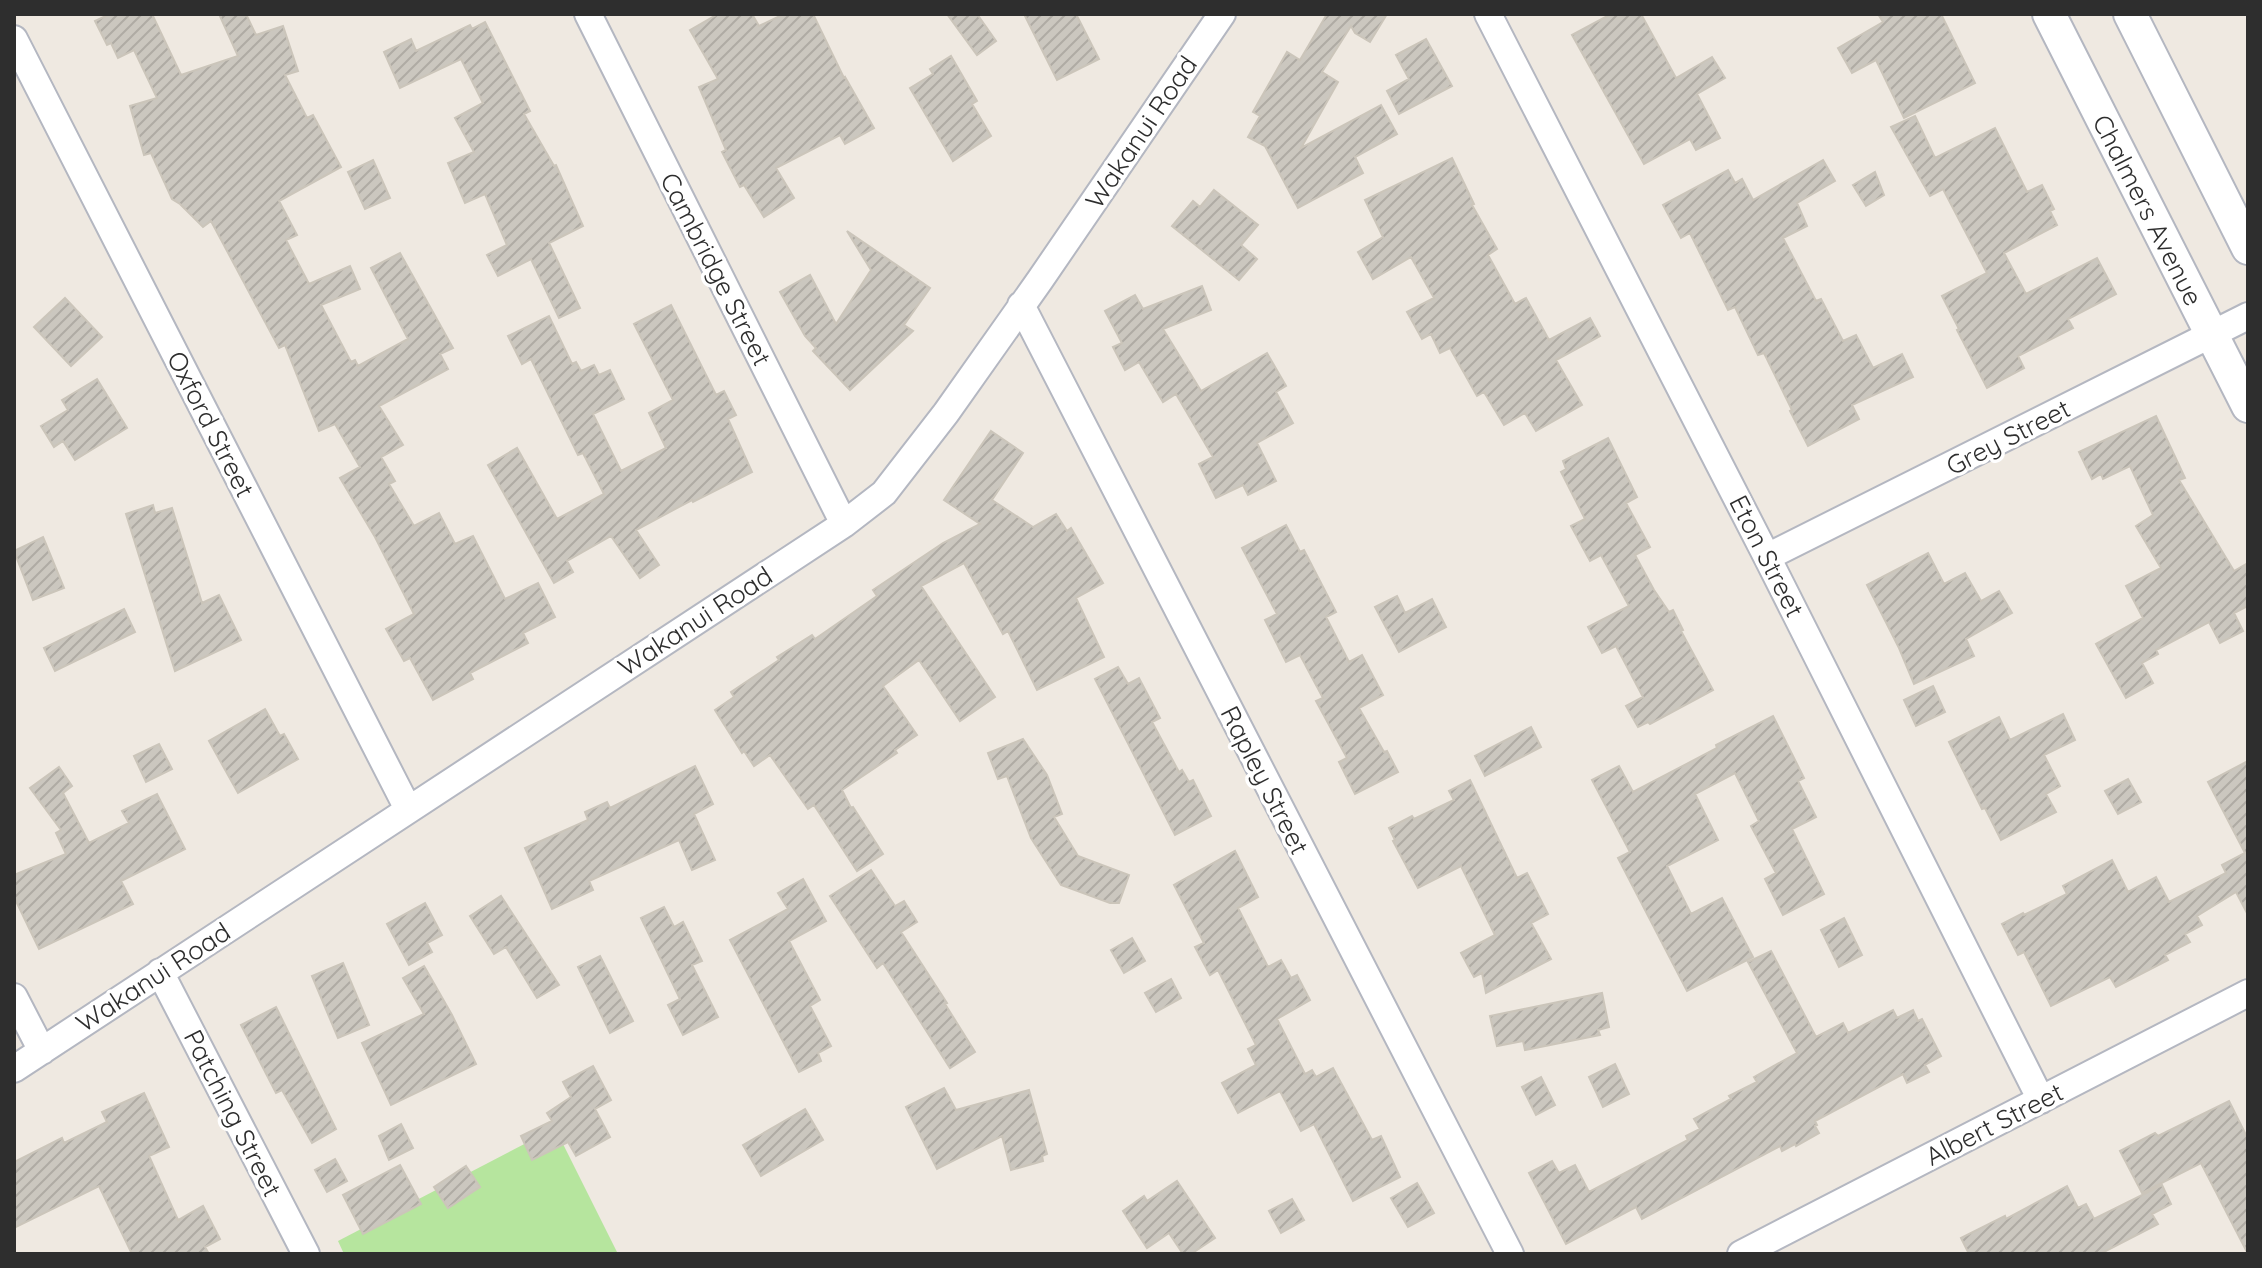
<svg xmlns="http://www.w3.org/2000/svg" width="2262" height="1268" font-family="Quicksand,sans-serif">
<defs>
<pattern id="building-hatch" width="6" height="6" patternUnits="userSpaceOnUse" patternTransform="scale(2)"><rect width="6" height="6" fill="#cbc7bf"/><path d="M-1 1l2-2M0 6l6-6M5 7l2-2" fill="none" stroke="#afaba4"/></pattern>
</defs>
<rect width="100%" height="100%" fill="#efe9e1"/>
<path fill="#b6e59e" d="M555,1128L618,1254H344L338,1241Z"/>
<path fill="url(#building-hatch)" stroke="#cbc5ba" stroke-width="2" d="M110,14H152L181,75L238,56L219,14H246L256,35L283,26L298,71L285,75L307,118L313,115L341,167L279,201L297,235L286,240L309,284L350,266L360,289L321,305L351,362L355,360L358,366L408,339L371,268L400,253L453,348L440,354L448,369L379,406L403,445L381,457L395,481L389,484L414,526L439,513L455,544L473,536L505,599L538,583L555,617L523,633L528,643L470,673L473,679L433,700L410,658L404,661L386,629L414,614L375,537L340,478L360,467L335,424L319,431L285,345L279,348L211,221L203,227L180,204L172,199L151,153L144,155L130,106L157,98L134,50L118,58L111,43L107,45L95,21Z
M718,14H752L759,26L784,14H813L844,78L845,77L874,128L845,144L840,135L776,168L794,198L764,217L744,185L740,187L722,152L726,150L699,87L718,79L690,30Z
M947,14H977L996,41L977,55Z
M1024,14H1076L1099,59L1057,80Z
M1327,14H1387L1370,42L1355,33L1351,26L1322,72L1338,82L1301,148L1381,105L1397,134L1355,157L1363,173L1298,208L1265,146L1248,137L1260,116L1253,112L1287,52L1300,60Z
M1611,14H1641L1676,78L1712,57L1725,78L1697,94L1720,138L1696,150L1690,139L1644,164L1572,35Z
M1878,14H1941L1975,83L1904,118L1876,60L1852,73L1838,48L1883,22Z
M485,22L530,111L524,114L554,166L556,165L583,226L549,243L580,308L559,318L531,259L498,276L487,255L507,245L485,194L465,203L448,163L474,152L455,118L483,103L461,59L400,88L384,52L411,39L416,51L470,25L472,29Z
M1426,39L1452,86L1399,114L1387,91L1409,79L1396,55Z
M951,56L977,101L972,104L991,136L953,161L910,88L933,74L930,69Z
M1915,116L1935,158L1995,128L2027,192L2042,185L2054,209L2050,211L2057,225L2004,253L2026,294L2097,258L2116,294L2068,319L2073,328L2018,356L2024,368L1987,388L1957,330L1959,329L1942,296L1987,273L1943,189L1930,196L1891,127Z
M1452,158L1474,204L1472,205L1497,249L1488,255L1515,304L1526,298L1549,340L1590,318L1600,336L1556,360L1582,405L1536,431L1525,413L1504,425L1484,392L1477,396L1450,348L1440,353L1431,334L1422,339L1407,312L1434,298L1411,257L1373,279L1358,252L1383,237L1365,200Z
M373,160L390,198L365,209L348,172Z
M1823,160L1835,181L1797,203L1807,226L1783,238L1816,301L1821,299L1843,341L1856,335L1873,368L1902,354L1913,377L1852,405L1859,419L1808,446L1790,411L1792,410L1764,353L1758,355L1735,307L1728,310L1690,233L1681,238L1663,205L1728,170L1735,183L1742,179L1753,200Z
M1875,172L1884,195L1866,206L1853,185Z
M1214,190L1258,225L1241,245L1257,259L1239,280L1172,226L1193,201L1200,207Z
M847,231L930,288L904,325L913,331L850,390L813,351L816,348L805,336L780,292L810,275L836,324L871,270Z
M1202,286L1211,310L1163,329L1201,391L1267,353L1286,386L1276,392L1293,423L1257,443L1276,481L1248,495L1243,485L1216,498L1199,464L1213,457L1176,394L1163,402L1139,362L1125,370L1113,347L1122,343L1105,311L1135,295L1143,309Z
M65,298L102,337L71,366L34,327Z
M671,305L716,395L724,391L736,415L728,419L752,472L693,502L692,500L636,530L659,565L640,578L611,536L567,561L573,572L554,583L488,465L517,448L557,519L604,494L583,453L578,455L531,359L522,364L508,336L549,316L572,364L576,362L581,371L594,365L599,375L610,370L624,399L593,414L621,471L666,448L649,413L673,400L634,324Z
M97,379L127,428L75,460L63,441L54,447L41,426L68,410L62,400Z
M2156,416L2185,478L2179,480L2234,571L2248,563V606L2234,613L2243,631L2220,643L2209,622L2156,650L2158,654L2142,663L2153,683L2126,698L2096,644L2143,618L2126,586L2161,568L2136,526L2153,515L2130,466L2103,479L2101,474L2092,479L2079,452Z
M991,431L1023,453L992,500L1033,527L1056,514L1067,531L1071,528L1103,583L1076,598L1104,657L1037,690L1008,631L1003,634L964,563L921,586L995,697L960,721L919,660L883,686L917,735L895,750L897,753L842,790L851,808L853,807L883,854L857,871L814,805L808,809L770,755L754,766L744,751L742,753L715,710L734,697L731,692L779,660L777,657L812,635L815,639L877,596L873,590L943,543L980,524L944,500Z
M1608,438L1637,497L1626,503L1650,547L1635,555L1654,590L1669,612L1673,610L1683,630L1681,631L1713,690L1650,724L1648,722L1638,727L1626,706L1643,697L1616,646L1602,653L1588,627L1629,606L1601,555L1590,561L1571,526L1585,519L1561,472L1566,469L1563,461Z
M153,505L155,513L172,508L202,603L219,595L241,640L175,671L126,514Z
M1286,525L1300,552L1304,550L1336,612L1326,617L1349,662L1362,655L1383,695L1359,708L1384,752L1387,751L1398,772L1355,794L1339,762L1347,758L1316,701L1323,698L1300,655L1286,662L1265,620L1277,614L1242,548Z
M43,537L64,588L33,600L14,551Z
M1928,553L1944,584L1965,573L1981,601L1999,591L2012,613L1966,639L1974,656L1914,684L1899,648L1867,585Z
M1397,596L1405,613L1432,599L1446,627L1399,652L1375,607Z
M124,609L135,632L55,671L44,648Z
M1118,667L1128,684L1139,678L1160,718L1152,722L1179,772L1182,770L1189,782L1193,780L1211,816L1175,835L1095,679Z
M1933,686L1945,712L1916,726L1904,700Z
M265,709L280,736L284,734L298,759L238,793L209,741Z
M2063,714L2075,740L2044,755L2060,786L2046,794L2056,812L2001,840L1985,808L1982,809L1949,742L1999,717L2010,740Z
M1773,716L1804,778L1798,781L1816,817L1792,829L1824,894L1783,915L1765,879L1776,873L1751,826L1759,821L1735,773L1695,794L1718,840L1667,866L1691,914L1722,898L1753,957L1687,991L1618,858L1630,852L1592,780L1619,766L1633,792L1717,748L1716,745Z
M1531,727L1541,747L1485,776L1475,756Z
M1023,739L1047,775L1062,814L1054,817L1078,856L1129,875L1119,903H1110L1061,885L1031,838L1007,776L998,779L988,753Z
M159,744L172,769L146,782L134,756Z
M2248,761V915L2236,892L2197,916L2202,925L2185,934L2190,942L2165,955L2168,960L2116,987L2110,977L2051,1006L2024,952L2018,955L2002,924L2023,913L2024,915L2067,894L2063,886L2112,860L2128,892L2156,877L2169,902L2226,873L2222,865L2245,853L2208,782Z
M695,766L713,804L694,814L715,860L692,870L679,840L589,881L593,890L552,909L525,848L588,820L585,812L607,802L610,808Z
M59,767L72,786L63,793L89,843L129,823L122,811L157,794L185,849L121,881L133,904L39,949L14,897V875L66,854L56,833L61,830L30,788Z
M2128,779L2141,802L2118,814L2105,791Z
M1470,780L1517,878L1527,873L1548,914L1531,923L1551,959L1486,993L1482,973L1474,977L1461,953L1495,935L1461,866L1418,888L1393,841L1395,840L1389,828L1412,816L1414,819L1454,800L1449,791Z
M1235,851L1258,897L1238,908L1268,967L1281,960L1291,978L1297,975L1310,1000L1277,1019L1305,1074L1312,1070L1316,1077L1333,1068L1372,1140L1381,1136L1400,1177L1353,1201L1314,1124L1301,1131L1280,1091L1238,1113L1222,1083L1256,1065L1248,1049L1256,1045L1218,970L1210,975L1195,947L1204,943L1174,885Z
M871,870L895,906L904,901L917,922L901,932L947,1003L945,1004L975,1052L950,1068L883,963L877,968L830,896Z
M803,879L826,921L789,941L820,1000L810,1006L831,1046L818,1053L821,1061L799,1072L730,940L788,909L778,893Z
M501,896L559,985L537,998L506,947L494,954L470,916Z
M425,903L442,935L427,943L432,952L409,965L387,924Z
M664,907L674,927L683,922L702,961L692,965L718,1017L683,1035L668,1005L680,999L641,918Z
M1844,918L1862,955L1839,967L1821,930Z
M1132,938L1145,961L1124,973L1111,950Z
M1771,951L1816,1037L1843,1023L1848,1033L1893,1010L1897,1018L1913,1010L1918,1021L1922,1019L1941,1056L1925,1065L1929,1072L1907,1083L1903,1074L1815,1121L1817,1125L1815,1126L1819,1133L1796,1146L1795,1144L1782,1151L1780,1146L1642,1219L1636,1207L1566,1244L1529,1173L1552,1161L1559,1173L1575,1165L1589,1192L1688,1140L1686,1136L1700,1129L1694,1119L1731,1099L1729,1096L1757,1082L1754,1077L1797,1053L1748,962Z
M600,956L633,1021L610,1033L578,967Z
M343,963L369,1025L338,1038L312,976Z
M424,966L452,1015L476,1064L391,1105L362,1043L424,1014L403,978Z
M1171,979L1181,998L1156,1012L1145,993Z
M1602,993L1609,1027L1598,1030L1600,1035L1525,1050L1523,1041L1497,1046L1490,1016Z
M276,1007L336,1129L312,1143L282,1090L276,1093L241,1025Z
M1615,1064L1629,1094L1603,1107L1589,1077Z
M593,1066L611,1100L595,1109L610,1137L576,1156L568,1142L532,1160L521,1136L552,1121L547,1113L571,1097L563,1082Z
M1541,1077L1555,1105L1536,1115L1522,1087Z
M944,1088L956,1110L1029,1090L1047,1154L1042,1156L1043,1161L1011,1170L1002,1136L937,1169L906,1107Z
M144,1093L169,1147L149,1156L178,1220L203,1206L220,1239L205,1247L209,1254H132L99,1186L14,1228V1162L62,1138L64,1143L107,1122L102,1112Z
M2229,1101L2248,1139V1254L2201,1163L2142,1193L2120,1151L2155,1133L2158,1136Z
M805,1109L823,1140L761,1176L743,1145Z
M401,1124L413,1148L389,1160L379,1136Z
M335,1159L347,1181L327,1192L315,1170Z
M400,1165L421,1204L363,1234L343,1195Z
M466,1166L480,1187L448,1208L434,1187Z
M1177,1181L1215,1238L1191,1254H1183L1169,1233L1147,1248L1123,1211L1144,1196L1147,1201Z
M1417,1183L1434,1213L1408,1227L1391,1198Z
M2162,1185L2171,1204L2152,1214L2158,1224L2100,1254H1969L1961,1238L2005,1216L2006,1219L2067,1186L2078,1208L2086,1204L2094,1219Z
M1292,1199L1304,1220L1281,1233L1269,1211Z"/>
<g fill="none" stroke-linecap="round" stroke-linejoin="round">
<g stroke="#b4b7c1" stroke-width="30">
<path id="minor" d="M588,14L844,524
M1488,14L1767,557L2041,1100
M14,39L408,809
M1021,305L1510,1254
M1767,557L2248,316
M160,972L306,1254
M14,997L42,1051
M14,1069L844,524L884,493L946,413L1040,280L1222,14
M1741,1254L2248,993"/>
</g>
<g stroke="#b4b7c1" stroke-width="36">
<path id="tertiary" d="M2049,14L2248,406
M2130,14L2248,248"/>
</g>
<use href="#minor" stroke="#fff" stroke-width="26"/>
<use href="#tertiary" stroke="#fff" stroke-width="32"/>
</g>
<g text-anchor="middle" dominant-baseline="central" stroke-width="7" stroke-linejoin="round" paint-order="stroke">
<g font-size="26" fill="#2e2e2e" stroke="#fff">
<text transform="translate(1141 132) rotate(-56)">Wakanui Road</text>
<text transform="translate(2148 210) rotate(63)">Chalmers Avenue</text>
<text transform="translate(716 269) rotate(63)">Cambridge Street</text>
<text transform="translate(211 424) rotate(63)">Oxford Street</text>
<text transform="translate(2008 437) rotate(-27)">Grey Street</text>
<text transform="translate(1767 556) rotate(63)">Eton Street</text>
<text transform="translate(695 621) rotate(-33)">Wakanui Road</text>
<text transform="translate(1265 780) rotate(63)">Rapley Street</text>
<text transform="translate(153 977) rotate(-33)">Wakanui Road</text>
<text transform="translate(233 1113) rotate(63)">Patching Street</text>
<text transform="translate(1994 1124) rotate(-27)">Albert Street</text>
</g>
</g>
<rect width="2262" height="1268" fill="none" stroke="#2e2e2e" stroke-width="32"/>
</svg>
